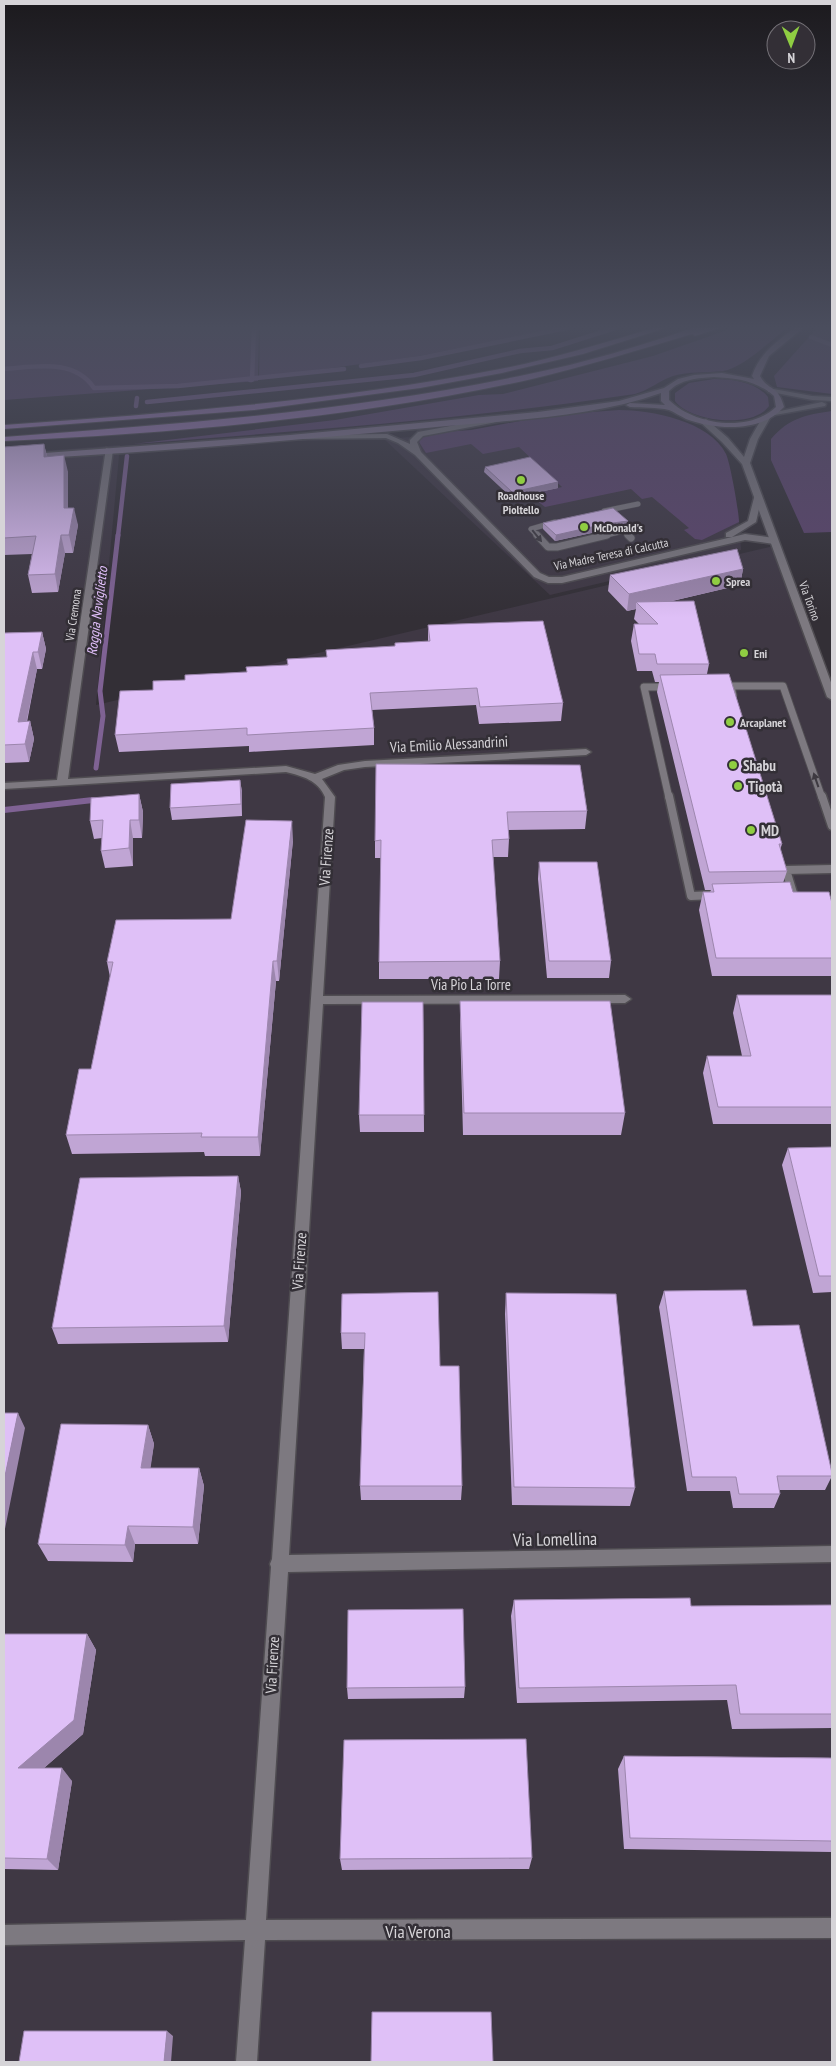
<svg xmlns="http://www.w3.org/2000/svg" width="836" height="2066" font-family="'PT Sans Narrow',sans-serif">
<rect width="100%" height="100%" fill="#332f36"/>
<path fill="#3f3844" d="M425,436H497L739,519L741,550L550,595L384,439Z
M120,445L96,705L774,546L832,697V2062H4V454Z"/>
<path fill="#5d456e" d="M4,328H259L258,381L4,400Z
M260,328H558L419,356L259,378Z
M733,328H787C770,341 743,368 723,371C706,373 689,371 673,376C659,381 649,390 635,394C468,419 301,431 133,444L335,420L479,395L503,394L653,356Z
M817,328H832V394L777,387L774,376Z
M714,379C733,379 756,382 768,397L769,406C753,429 690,422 675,401V393L689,383Z
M619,410C651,410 710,421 726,454C730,462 739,512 739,522L702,540L695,539L684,530L689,528L652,497L642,499L631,489L545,507L536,500L518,503L512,498L562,487L519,447L483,454L471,444L426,453L419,442L422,437L431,433L471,430L553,415Z
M832,411V532L804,533L771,460V439C789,418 805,415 832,411Z"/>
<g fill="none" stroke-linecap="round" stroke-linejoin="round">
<path stroke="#7f6294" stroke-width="4.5" d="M811,337L832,345
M361,366L421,358L566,328
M4,369C35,367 74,358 94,388L178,386L344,369
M250,380H252L254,328
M147,402L414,375L520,351L552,348L615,328
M136,406L137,398
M118,536L127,456"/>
<path stroke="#7f6294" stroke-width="5" d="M96,768L103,716L100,691L118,535"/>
<path stroke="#7f6294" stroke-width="6" d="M4,810L93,800"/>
<g stroke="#4f4c51" stroke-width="6">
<path id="service-far2" d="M604,511L638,504
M538,536L531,529L555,522
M602,536L624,531L629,536"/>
</g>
<g stroke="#4f4c51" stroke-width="9">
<path id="service-far1" d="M537,535L548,547H557L607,535
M628,535L631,538
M733,695L731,686H783L822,798
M669,798L644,687H670"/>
</g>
<g stroke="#4f4c51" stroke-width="11">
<path id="service" d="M669,796L691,896L714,895
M822,796L832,826
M793,893L786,870L832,869"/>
</g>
<g stroke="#4f4c51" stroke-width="3">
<path id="minor" d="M499,417H502V421L423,436L417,442L421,452L540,573L549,577H562L745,534L774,538L778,541L774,544L745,540L562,583H548L534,577L415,455L398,443L386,438L300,439L296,437L300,435L387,434L410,444V440L418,432Z
M106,448L113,450L68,779L286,766L315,774L338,765L365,761L586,749L591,752L586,755L365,767L344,770L322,779L335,797L323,996L625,995L631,999L625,1003L323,1004L289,1555L832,1546V1562L288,1572L266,1920L832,1918V1938L265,1940L257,2062H236L245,1940L4,1945V1925L246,1920L271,1567L270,1564L272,1559L325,797C318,780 302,776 286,772L4,789V783L57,780Z
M755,494L762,496L756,522L732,537H726V533L748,521Z"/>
</g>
<g stroke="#4f4c51" stroke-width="3">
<path id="tertiary" d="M768,388L812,396L832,397V401L812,400L771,392H768Z
M822,402L826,404L825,406L775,415L771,413Z
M763,416L770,418L758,439L750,463L832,685V700L827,697L742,464L722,442L699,421L706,419L728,438L744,457L750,439Z"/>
</g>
<g stroke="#4f4c51" stroke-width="3">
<path id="secondary" d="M795,328H803L769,356L760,376C769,392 778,384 784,407C761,433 716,430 686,419C680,416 674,412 669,410C657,407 642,408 630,407L626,405L630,403L665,405L661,401V393C587,419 504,420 426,428C286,441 145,453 4,460V456L290,435L538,412L619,401L664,388L678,379L694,375L722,373L754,379L752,376C759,354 777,341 795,328ZM714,377C736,378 757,381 774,396L776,407C749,433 694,425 669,400V391C681,379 698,378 714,377Z"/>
</g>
<g stroke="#4f4c51" stroke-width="2">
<path id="trunk" d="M654,328H666L583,354L502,373L420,388L254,410L4,429V425C170,413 336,401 500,369C552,359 603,343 654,328Z
M693,328H720L695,336L692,334C639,350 586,366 532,379C362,417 178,433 4,441V437C180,424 356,411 529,374C585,363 639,346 693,328Z"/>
</g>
<use href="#service-far2" stroke="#7d7980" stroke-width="5"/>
<use href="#service-far1" stroke="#7d7980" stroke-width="7"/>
<use href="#service" stroke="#7d7980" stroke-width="8"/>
<use href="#minor" fill="#7d7980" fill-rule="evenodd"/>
<use href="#tertiary" fill="#7d7980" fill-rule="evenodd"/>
<use href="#secondary" fill="#8b7c97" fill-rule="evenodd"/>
<use href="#trunk" fill="#a480bd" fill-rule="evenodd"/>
</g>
<path fill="#c0a5d4" d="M44,444L47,456L68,472V508L78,525L73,553H65L58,592L32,593L28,575L32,554L4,555V447Z
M485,467L558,488L512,498L484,472Z
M543,523L627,527L605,530L555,541L543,529Z
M743,569L740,585L668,602L709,664L707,674L782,844L780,850L787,871L783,883L793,892L832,903V976H712L699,910L703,892H710L711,890H705L657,692L659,682H655L652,671H637L631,641L634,624H639L634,619L636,609L627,611L608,591L610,575Z
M428,625L563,703L561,721L479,724L476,705L372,710L374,728V745L249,752V746L119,752L115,735L153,690L185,680L247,672L327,657L428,642Z
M42,632L46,649L42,669H37L27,722L30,721L34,739L29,762L4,763V633Z
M580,765L587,811L585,829L508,830L509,839L508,857H493L500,961L499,979H379V962L381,858H375V841Z
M240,780L242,792V816L172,820L170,808Z
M139,794L143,812L142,838H133V866L105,868L101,851L102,838L94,839L90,821Z
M293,840L279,981H276L260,1156H205L204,1152L72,1154L66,1135L91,1069L110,977L107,962L231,919Z
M539,862L611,961L609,978H547L538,879Z
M737,995H832V1124H713L703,1073L707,1056H742L733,1013Z
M460,1001L625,1113L621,1135H463L460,1023Z
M423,1002L424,1132H360L359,1115Z
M832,1147V1292L813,1293L782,1165L788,1148Z
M238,1176L241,1192L228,1342L58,1344L52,1328Z
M664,1291L753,1326L832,1473V1476L825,1490H780V1494L774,1508H733L730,1491H687L659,1307Z
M506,1293L635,1488L630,1506L512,1505L505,1314Z
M342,1294L462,1486L461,1500H361L360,1486L364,1349H342L341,1333Z
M148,1425L154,1444L150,1468H199L204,1486L198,1544H135L133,1562L48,1561L38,1544Z
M514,1600L691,1606L832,1605V1728L732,1729L727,1700L517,1703L511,1616Z
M4,1634H87L96,1650L83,1734L44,1768L72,1781L58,1870L4,1869Z
M465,1687L464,1698L348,1699L347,1688Z
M624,1756L832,1758V1852L624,1849L618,1769Z
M532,1858L529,1869L342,1870L340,1859Z"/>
<path fill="#9c86ad" d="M44,444L48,461L44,457Z
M64,455L68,472V525L64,508Z
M558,482V488L512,498V492Z
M74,508L78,525L73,553L69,535Z
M628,521L627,527L605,530L555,541L556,535L605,524Z
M61,535L65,553L58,592L55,574Z
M743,569L740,585L642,608L636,602V609L627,611L629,594Z
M42,632L46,649L42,669L38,652Z
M33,652L37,669L23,739L18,722Z
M30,721L34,739L29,762L25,744Z
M240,780L242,792V816L241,804Z
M139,794L143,812L142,838L139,820Z
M130,820L133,838V866L129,848Z
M292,821L293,840L279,981L277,961Z
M273,961L276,981L260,1156L258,1137Z
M238,1176L241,1192L228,1342L224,1326Z
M18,1413L25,1428L4,1534V1481Z
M148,1425L154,1444L148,1486L141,1468Z
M199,1468L204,1486L198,1544L193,1527Z
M128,1526L135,1544L133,1562L125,1545Z
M87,1634L96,1650L83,1734L29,1781L18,1768Z
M62,1768L72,1781L58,1870L47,1859Z
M167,2031L173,2036L171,2062H164Z"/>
<path fill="#dfc0f7" stroke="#9c86ad" d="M44,444V457L64,455V508H74L69,535H61L55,574L28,575L36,536L4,538V447Z
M530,457L558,482L512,492L485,467Z
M613,508L628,521L605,524L556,535L543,523Z
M737,549L743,569L629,594L610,575Z
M694,601L709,664H657L655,654H639L634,624H658L636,602Z
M543,621L563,703L480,707L477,688L370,693L374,728L247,735V728L115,735L120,691L153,690V681L185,680V675L247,672L246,667L288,665L287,659L327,657L326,650L395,646V643L430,641L428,625Z
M42,632L38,652H33L18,722L30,721L25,744L4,745V633Z
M729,674L782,844H779L787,871L709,872L660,675Z
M376,764L580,765L587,811L507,812L509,839L492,840L500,961L379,962L381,840L375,841Z
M240,780L241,804L170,808L171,784Z
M139,794V820H130L129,848L101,851L103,820L90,821L91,798Z
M246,820L292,821L277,961H273L258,1137H201L202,1133L66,1135L79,1069H91L113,962H107L116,920L231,919Z
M539,862H597L611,961H549Z
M790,882L793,892H829L832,903V958H716L703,892H714L712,884Z
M737,995H832V1107H718L707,1056H751Z
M460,1001H610L625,1113H464Z
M362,1002H423L424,1115H359Z
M832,1147V1276H819L788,1148Z
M238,1176L224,1326L52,1328L80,1178Z
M746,1290L753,1326L799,1325L832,1473V1476H777L780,1494H739L736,1477H692L664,1291Z
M438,1292L440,1366H459L462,1486H360L365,1333H341L342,1294Z
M506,1293L616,1294L635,1488L514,1487Z
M4,1413H18L4,1481Z
M61,1424L148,1425L141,1468H199L193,1527L128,1526L125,1545L38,1544Z
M690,1598L691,1606L832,1605V1714H740L736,1685L519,1688L514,1600Z
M463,1609L465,1687L347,1688L348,1610Z
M4,1634H87L74,1720L18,1768H62L47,1859L4,1858Z
M526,1739L532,1858L340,1859L344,1740Z
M624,1756L832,1758V1841L630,1838Z
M372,2012H491L493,2062H371Z
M24,2031H167L164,2062H19Z"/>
<defs><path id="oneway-solid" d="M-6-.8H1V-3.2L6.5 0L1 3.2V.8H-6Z" transform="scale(1.25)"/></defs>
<g fill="#3e3a41">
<use href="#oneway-solid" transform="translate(537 536) rotate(51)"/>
<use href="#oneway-solid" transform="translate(816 780) rotate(-109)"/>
</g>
<linearGradient id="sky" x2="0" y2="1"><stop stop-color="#1c1a1e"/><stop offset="0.53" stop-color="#4a4d5d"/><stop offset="1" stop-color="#4a4d5d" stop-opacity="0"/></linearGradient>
<rect width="836" height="618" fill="url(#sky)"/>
<g fill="#8fcd42" stroke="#332f36" stroke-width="2">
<circle cx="521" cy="480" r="5"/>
<circle cx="584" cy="527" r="5"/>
<circle cx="716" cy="581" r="5"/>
<circle cx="744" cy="653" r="5"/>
<circle cx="730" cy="722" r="5"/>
<circle cx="733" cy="765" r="5"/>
<circle cx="738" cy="786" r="5"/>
<circle cx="751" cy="830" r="5"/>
</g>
<g text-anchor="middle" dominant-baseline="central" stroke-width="5" stroke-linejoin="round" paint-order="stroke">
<g font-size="12" font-weight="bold" fill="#d6d4d8" stroke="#332f36" text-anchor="start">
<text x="521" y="495" text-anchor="middle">Roadhouse<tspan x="521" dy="14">Pioltello</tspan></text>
<text x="594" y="527">McDonald's</text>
<text x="726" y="581">Sprea</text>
<text x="754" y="653">Eni</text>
<text x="740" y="722">Arcaplanet</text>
</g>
<g font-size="12" fill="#d6d4d8" stroke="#332f36">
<text transform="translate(611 554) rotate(-12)">Via Madre Teresa di Calcutta</text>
<text transform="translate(810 601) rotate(70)">Via Torino</text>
<text transform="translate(73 615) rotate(-82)">Via Cremona</text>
</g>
<g font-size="14" font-style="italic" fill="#e4c2fe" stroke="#332f36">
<text transform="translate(97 611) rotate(-83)">Roggia Naviglietto</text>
</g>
<g font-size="15" fill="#d6d4d8" stroke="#332f36">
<text transform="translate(449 744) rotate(-3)">Via Emilio Alessandrini</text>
<text transform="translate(326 857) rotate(-86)">Via Firenze</text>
<text x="471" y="984">Via Pio La Torre</text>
<text transform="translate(299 1261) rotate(-86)">Via Firenze</text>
<text transform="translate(272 1665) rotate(-87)">Via Firenze</text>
</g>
<g font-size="15" font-weight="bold" fill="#d6d4d8" stroke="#332f36" text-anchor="start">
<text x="743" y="765">Shabu</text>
<text x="748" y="786">Tigotà</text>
<text x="761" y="830">MD</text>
</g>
<g font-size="18" fill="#d6d4d8" stroke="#332f36">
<text transform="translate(555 1539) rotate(-1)">Via Lomellina</text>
<text x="418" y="1931">Via Verona</text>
</g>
</g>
<rect width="836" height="2066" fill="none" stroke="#d6d4d8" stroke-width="10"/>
<g transform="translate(791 45) rotate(179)"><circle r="24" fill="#332f36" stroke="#747177"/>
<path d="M0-4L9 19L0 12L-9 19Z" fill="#8fcd42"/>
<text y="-8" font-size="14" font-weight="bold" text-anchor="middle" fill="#d6d4d8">N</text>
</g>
</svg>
